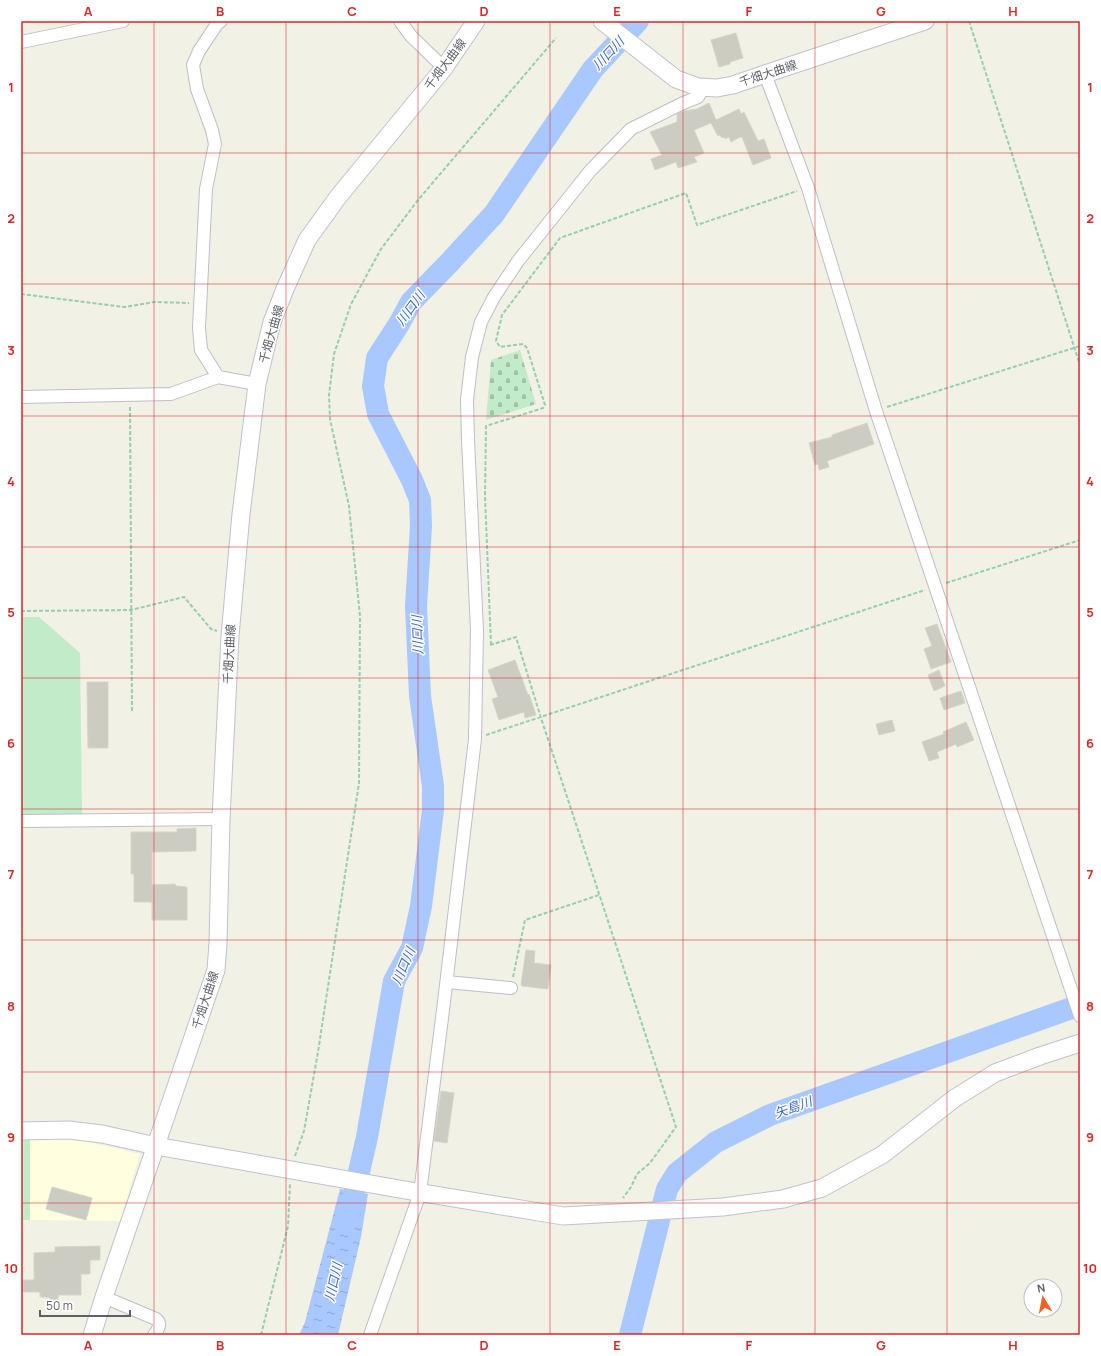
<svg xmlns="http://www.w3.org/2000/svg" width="1101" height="1356" font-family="Manrope,'Noto Sans JP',sans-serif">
<defs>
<pattern id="cemetery-stones" width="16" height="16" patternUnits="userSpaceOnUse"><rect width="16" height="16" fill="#c1ebc9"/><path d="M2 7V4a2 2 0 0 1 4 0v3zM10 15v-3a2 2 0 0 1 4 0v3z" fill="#a0c2a7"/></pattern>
<pattern id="water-ripples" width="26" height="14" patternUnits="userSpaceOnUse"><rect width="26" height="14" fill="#a9c8ff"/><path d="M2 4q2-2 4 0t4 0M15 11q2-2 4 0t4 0" fill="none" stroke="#8da6d2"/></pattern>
</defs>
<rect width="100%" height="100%" fill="#f1f1e6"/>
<path fill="#fffede" d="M67,1137L140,1154L120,1221L30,1220V1139Z"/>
<path fill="#c1ebc9" d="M21,617H39L80,653L82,815H21Z
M21,1139H30V1220H21Z"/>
<path fill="url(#cemetery-stones)" d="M520,350L536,404L486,420L491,360Z"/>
<path fill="url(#water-ripples)" d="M340,1189L368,1194L361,1237L338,1335H299L305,1322Z"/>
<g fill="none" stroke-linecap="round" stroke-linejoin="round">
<path stroke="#a9c8ff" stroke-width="22" d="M348,1220L367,1137L394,981L412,948L421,906L433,810V786L420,696L416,606L421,526L420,500L412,480L378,414L373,386L377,358L399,324L411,302L449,263L494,214L593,69L638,21
M630,1335L667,1189L677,1173L716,1142L770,1115L1080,1005"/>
</g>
<path fill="#ccccc3" stroke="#d7d5c4" d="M736,33L743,58L730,62V64L719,67L711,40Z
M709,103L716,120L739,109L741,114L744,112L758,141L764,139L771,158L753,165L742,137L741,138L740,137L731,142L729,137L725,139L724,137L722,138L720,135L718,136L711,123L694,130L704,153L694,157L697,162L678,168L676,162L655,170L651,159L662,155L650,132L677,122V114L684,111L697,109Z
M867,423L874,444L827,461L829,467L819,470L818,464L815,465L809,443L832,437V435Z
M937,624L951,662L931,669L924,649L932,646L925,628Z
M515,660L528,695L529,694L536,715L525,718L524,712L499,720L492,699L498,697L488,670Z
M939,670L945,686L934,691L928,675Z
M87,682H108V748H88Z
M961,691L965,703L944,710L940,698Z
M892,720L895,731L879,735L876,724Z
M966,722L974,740L957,747L956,744L937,752L939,758L929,761L922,742L944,734L943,732Z
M196,828V851L152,852V885L175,884L176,886L187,887V920H152V902H134V874H131V832H177V829Z
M526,950L535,951L534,963L551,965L548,989L522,986L521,985Z
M441,1091L454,1093L447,1143L434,1141Z
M52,1187L92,1198L86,1220L46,1209Z
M100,1246V1260H90V1274H81V1295H58V1300H48V1297H40V1292H21V1280H34V1253L55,1252V1247Z"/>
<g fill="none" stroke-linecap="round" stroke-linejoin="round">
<g stroke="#bebfc6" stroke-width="14">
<path id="street" d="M400,21L411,36L444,68
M21,42L123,21
M765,74L808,188L876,411L1080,1016
M218,377L201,350L199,328L206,189L215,144L212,130L197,89L193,65L199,51L217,24L221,21
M21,397L171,394L218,377L257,384
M21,821L221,819
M447,982L511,988
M104,1297L156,1319C162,1324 158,1330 154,1335
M370,1335L420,1193L444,1002L475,739L477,630L468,440L467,400L472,357L481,322L494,297L518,261L590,171L631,129L681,104L698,97L704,87"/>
</g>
<g stroke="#c0c2ca" stroke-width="19">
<path id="secondary" d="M602,21L676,79L698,87L717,88L733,85L765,74L925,21
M21,1131L69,1130L102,1134L156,1146L405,1190L563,1216L723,1207L783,1199L822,1188L882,1155L955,1098L995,1073L1040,1056L1080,1043
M92,1335L104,1297L216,970L218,943L221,819L230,636L241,514L257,384L272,322L285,289L307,240L338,197L444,68L476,21"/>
</g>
<path stroke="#98cdb2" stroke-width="2" stroke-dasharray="4 2" stroke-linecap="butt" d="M969,21L1080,365
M21,294L125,307L154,302L189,303
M130,407L132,712
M887,407L1080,346
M946,583L1080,540
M21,611L131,610L184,597L211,629L217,631
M490,645L516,637L541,718L676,1127L650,1163L637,1174L631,1187L623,1198
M491,645L485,496L486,426L543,408L545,405L527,348L523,344L500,347L496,341L502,315L560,238L686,193L697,225L797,191
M486,735L925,590
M513,977L525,920L599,895
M295,1156L304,1131L318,1052L359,783L360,616L349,506L330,419L329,395L334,354L351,304L381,249L418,200L556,38
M261,1335L288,1226L290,1184"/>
<use href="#street" stroke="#fff" stroke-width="12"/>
<use href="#secondary" stroke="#fff" stroke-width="17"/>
</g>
<path fill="none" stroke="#d62828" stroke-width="1" stroke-opacity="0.55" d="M154,21V1335M286,21V1335M418,21V1335M550,21V1335M683,21V1335M815,21V1335M947,21V1335M21,153H1080M21,284H1080M21,416H1080M21,547H1080M21,678H1080M21,809H1080M21,940H1080M21,1072H1080M21,1203H1080"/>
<g text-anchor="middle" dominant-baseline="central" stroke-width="3" stroke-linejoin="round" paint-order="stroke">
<g font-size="12" fill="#5d6068" stroke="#fff">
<text transform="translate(445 64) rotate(-53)">千畑大曲線</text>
<text transform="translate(768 73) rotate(-18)">千畑大曲線</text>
<text transform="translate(271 334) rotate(-74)">千畑大曲線</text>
<text transform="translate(229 654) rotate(-87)">千畑大曲線</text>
<text transform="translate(205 1000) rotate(-72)">千畑大曲線</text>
</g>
<g font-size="13" font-style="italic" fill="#3d68d1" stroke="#fff">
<text transform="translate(608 53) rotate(-47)">川口川</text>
<text transform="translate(410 308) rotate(-54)">川口川</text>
<text transform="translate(417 635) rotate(-92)">川口川</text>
<text transform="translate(403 966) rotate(-67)">川口川</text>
<text transform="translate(793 1107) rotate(-20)">矢島川</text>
<text transform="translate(333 1282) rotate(-77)">川口川</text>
</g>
</g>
<rect width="1101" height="1356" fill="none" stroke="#ffffff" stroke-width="44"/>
<g transform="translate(1043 1298) rotate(350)"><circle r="19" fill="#ffffff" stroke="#bebfc3"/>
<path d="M0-3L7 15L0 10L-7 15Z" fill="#fc5e22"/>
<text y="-6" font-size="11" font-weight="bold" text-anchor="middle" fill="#5d6068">N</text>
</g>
<path d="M40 1310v6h90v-6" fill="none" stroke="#5d6068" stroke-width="2"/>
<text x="46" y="1310" font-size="12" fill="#5d6068" stroke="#ffffff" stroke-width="3" paint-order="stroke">50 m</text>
<rect x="22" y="22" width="1057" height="1312" fill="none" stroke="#d62828" stroke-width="1.5"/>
<g font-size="13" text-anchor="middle" font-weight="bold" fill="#d62828">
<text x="88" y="16">A</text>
<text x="220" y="16">B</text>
<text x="352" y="16">C</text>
<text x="484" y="16">D</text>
<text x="617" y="16">E</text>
<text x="749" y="16">F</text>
<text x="881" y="16">G</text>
<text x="1013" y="16">H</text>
<text x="11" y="92">1</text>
<text x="1090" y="92">1</text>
<text x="11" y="223">2</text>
<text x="1090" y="223">2</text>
<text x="11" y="355">3</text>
<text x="1090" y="355">3</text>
<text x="11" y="486">4</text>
<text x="1090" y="486">4</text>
<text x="11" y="617">5</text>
<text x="1090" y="617">5</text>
<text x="11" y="748">6</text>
<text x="1090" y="748">6</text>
<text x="11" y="879">7</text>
<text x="1090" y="879">7</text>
<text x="11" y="1011">8</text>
<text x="1090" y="1011">8</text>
<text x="11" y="1142">9</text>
<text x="1090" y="1142">9</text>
<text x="11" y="1273">10</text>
<text x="1090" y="1273">10</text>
<text x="88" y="1350">A</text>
<text x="220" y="1350">B</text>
<text x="352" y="1350">C</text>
<text x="484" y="1350">D</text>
<text x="617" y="1350">E</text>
<text x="749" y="1350">F</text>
<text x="881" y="1350">G</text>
<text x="1013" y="1350">H</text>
</g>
</svg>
